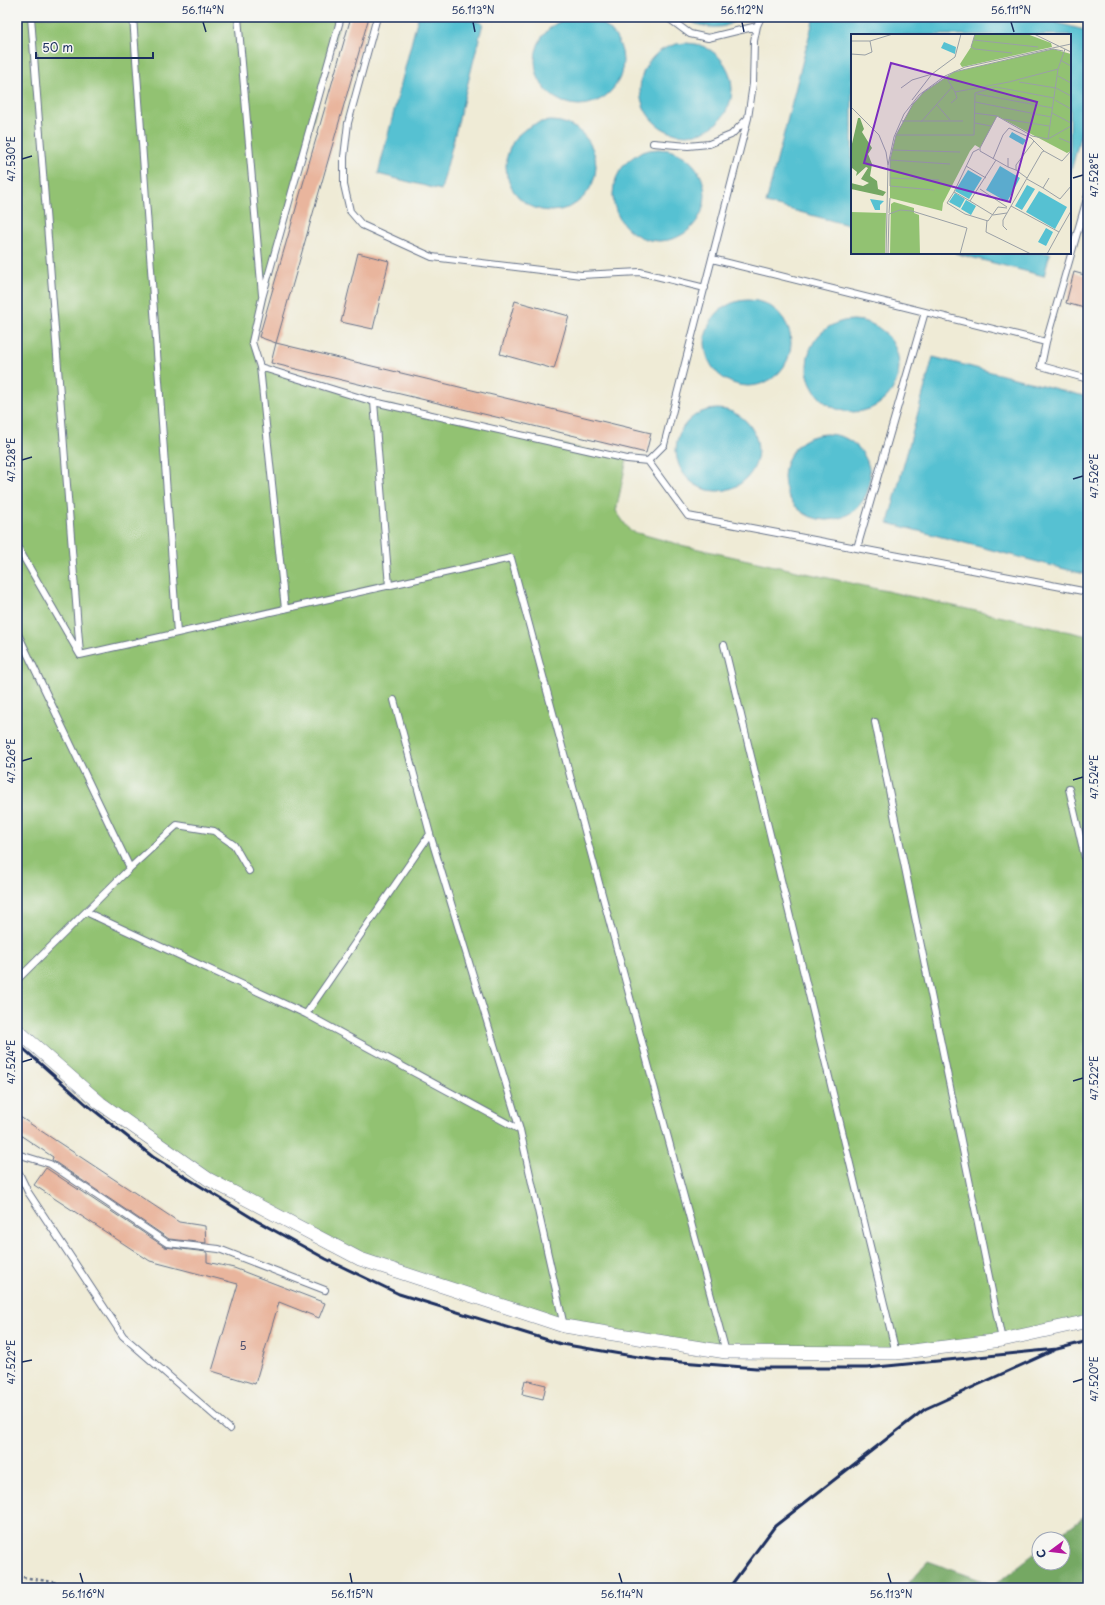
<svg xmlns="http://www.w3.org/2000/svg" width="1105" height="1605" font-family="'Playpen Sans',sans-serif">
<rect width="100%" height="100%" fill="#f6f6f2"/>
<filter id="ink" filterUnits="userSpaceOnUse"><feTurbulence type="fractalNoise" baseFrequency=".025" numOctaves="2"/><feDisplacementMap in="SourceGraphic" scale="8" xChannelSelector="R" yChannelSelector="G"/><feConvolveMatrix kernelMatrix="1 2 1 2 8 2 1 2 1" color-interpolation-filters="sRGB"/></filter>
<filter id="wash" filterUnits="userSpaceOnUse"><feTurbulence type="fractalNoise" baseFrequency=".012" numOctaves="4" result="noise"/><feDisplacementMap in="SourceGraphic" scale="16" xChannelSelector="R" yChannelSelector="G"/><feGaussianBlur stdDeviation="0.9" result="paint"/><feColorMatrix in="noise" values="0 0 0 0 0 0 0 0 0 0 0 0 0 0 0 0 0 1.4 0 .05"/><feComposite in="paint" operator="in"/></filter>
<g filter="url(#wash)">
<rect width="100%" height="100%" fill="#efebd6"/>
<path fill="#92c272" stroke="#567868" d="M17,17H341L252,342L260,367L374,402L627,459L616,511L630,531L685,546L1088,636V1321L896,1353L726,1352L564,1326L360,1259L208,1179L17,1030Z"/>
<path fill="#75a864" stroke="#486c61" d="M1086,1515H1088V1588H904L928,1561L994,1585L1039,1550V1563H1063V1539H1054Z"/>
<path fill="#56c1d2" stroke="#387898" d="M418,17H459L483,23L441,190L378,174Z
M685,17H742C736,20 730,24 725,26C713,29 694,26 685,17Z
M814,17H1035L1088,31V106L1070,175V35H852V226L766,203Z
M535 61a44 44 0 1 1 88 0a44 44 0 1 1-88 0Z
M640 89a46 46 0 1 1 92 0a46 46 0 1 1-92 0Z
M506 166a45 45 0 1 1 90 0a45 45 0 1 1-90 0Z
M613 195a46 46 0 1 1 92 0a46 46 0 1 1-92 0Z
M955,253H1050L1044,276Z
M705 343a43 43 0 1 1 86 0a43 43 0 1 1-86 0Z
M807 366a46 46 0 1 1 92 0a46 46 0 1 1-92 0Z
M933,357L1088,397V575L888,523Z
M676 450a41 41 0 1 1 82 0a41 41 0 1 1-82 0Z
M784 477a43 43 0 1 1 86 0a43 43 0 1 1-86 0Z"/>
<g id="blocks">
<path fill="#e9b59d" d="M351,17H369L276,343L259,337Z
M358,253L389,261L373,329L341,322Z
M1074,272L1088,276V309L1066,303Z
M515,301L569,316L554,369L500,354Z
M276,343L651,433L646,453L271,363Z
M17,1115L179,1222L205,1226L206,1243L169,1239L52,1160L53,1157L17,1133Z
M46,1168L165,1247L207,1252V1262L234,1268L325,1303L319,1318L279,1302L255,1384L212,1371L238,1284L150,1261L34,1185Z
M525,1380L546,1385L543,1399L522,1394Z"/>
</g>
</g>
<g filter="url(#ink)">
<use href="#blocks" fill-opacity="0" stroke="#657188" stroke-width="1"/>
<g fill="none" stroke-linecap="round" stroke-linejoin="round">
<g stroke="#657188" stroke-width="8">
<path id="service" d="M31,17L80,654
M133,17L177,633
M238,17L262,295
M341,17L262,298L252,342L260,367L374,402L627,459L648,461L664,445L748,118
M377,17L348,123L344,157V185L350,211L362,225L432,257L581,275L640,272L705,288
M667,17L690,34L708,38L757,26L761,17
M653,143L688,146L709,144L731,135L748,118L753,84L754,41L757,26
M712,259L1046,342L1041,366L1088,379
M1046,342L1088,195
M260,367L285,609
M374,402L389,586
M648,461L688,516L1088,592
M17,546L80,655L511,558L726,1352
M857,548L925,312
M17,632L130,868L17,980
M724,645L896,1353
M394,700L430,834L520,1130L564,1326
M875,722L1002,1340
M1069,789L1088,871
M130,868L177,825L214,831L234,845L249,871
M86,912L306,1014L520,1130
M306,1014L430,834
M17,1154L50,1164L167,1243L219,1249L325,1290
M17,1169L28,1192L123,1336L230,1429"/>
</g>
<g stroke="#657188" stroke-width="14">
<path id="minor" d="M17,1030L100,1103L208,1179L360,1259L564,1326L726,1352L896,1353L1002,1340L1088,1321"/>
</g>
<path stroke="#657188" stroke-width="2.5" stroke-dasharray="3 3" stroke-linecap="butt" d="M17,1576L88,1588"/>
<use href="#service" stroke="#fff" stroke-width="6"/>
<use href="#minor" stroke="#fff" stroke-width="13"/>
<path stroke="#1b2f5e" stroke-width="3" d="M17,1043L86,1104L153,1157L257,1221L326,1259L399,1294L561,1344L656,1360L756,1368H867L1057,1349
M729,1588L775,1526L925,1409L1057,1349L1088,1341"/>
</g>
</g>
<path fill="none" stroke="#1b2f5e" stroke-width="1.5" d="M203,22L206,32M473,22L475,32M742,22L744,32M1011,22L1014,32M22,159L32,156M1073,178L1083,175M22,460L32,457M1073,479L1083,476M22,761L32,758M1073,780L1083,777M22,1062L32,1059M1073,1081L1083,1078M22,1362L32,1360M1073,1382L1083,1379M80,1573L83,1583M350,1573L352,1583M619,1573L622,1583M888,1573L891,1583"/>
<g text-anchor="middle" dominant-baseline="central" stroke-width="4" stroke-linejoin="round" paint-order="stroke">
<g font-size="11" fill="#4e506e">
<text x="243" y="1345">5</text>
</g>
</g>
<g transform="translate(851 34)">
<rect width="220" height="220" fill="#efebd6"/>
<path d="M124,0H176L200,9L201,13L111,33L109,30L120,13ZM202,15L220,20V117L216,119L146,82L129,114L124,111L119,117L92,169L91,177L39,164V126L45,101L62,70L73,58L103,38ZM43,168L63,174V179L68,181L69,220H39L40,170ZM0,178L35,179L34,220H0Z" fill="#92c272"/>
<path d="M7,84H9L13,95L11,98L21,114L17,120L21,130L19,142L26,147L27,155L35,158L32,162L0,155V149L12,152L18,149L10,145L17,134L15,133L5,142L6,138L1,134L0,137V114Z" fill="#75a864"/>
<path d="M93,8L105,13L104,20L90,14ZM161,98L175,106L172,111L158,103ZM149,132L169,144L156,168L135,156ZM117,136L131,144L118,165L104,157ZM176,151L184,155L171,176L164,172ZM188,157L216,173L204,195L175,178ZM104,159L114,165L109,174L98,168ZM19,165L33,167L29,171V176H24ZM115,166L125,172L120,181L110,175ZM195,194L202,198L195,212L187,208Z" fill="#56c1d2"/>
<path fill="none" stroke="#9aa0a6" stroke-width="1" d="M2,0H18M124,0L120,13L124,15L161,19M183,0L220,18M123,6L187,13M0,7H19L42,0M0,20L14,21L21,18L19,7M209,26L220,32M207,42L220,49M95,43L104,58L158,48L207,35M168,48L205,54L220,62M50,54L61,46L81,40M126,60L202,74M61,66L81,40L104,23L110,0M204,66L220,75M124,68L200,83M100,69L106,64L104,58M86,71L99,86M0,73L28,101L35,118L37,131L35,220M123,79L146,82M201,79L220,89M153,85L198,92M51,87H112M70,88L101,53M124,89L140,92M45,101H123L124,59L145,53L203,64M208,104L220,109M197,105L220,92M128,115L122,118L103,158L119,167L145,126M41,116L109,118M157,124V133L165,136M142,125L152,101L158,94L180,104L193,117M39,126L99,130M37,131L43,103L53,80L68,61L94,42L114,33L220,10M115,132L135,144M157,133L129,117V114L146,82L181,102L197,105L207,35L214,15M39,144L88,146M176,144L165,136V131L183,107M176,145L192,154L198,144M192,154L209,165L220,152M129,155L156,173M83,156L39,152V126L45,101L62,70L73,58L103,38L202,15L212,17M103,158L96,169L114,180L137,187L147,173L156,174M119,167L142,181L156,179M160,172L208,198L196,220M38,179L39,164M136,186L135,198L180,220M156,196L152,192V186L191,118L193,117L211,127L220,117M208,198L220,177M37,220L38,180L49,176L61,177L116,194L109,220"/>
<path fill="#7b2cbf" fill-opacity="0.15" stroke="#7b2cbf" stroke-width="2" d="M40,29L186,68L159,168L13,129Z"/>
<rect width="220" height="220" fill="none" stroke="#1b2f5e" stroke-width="2"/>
</g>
<rect width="1105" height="1605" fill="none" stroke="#f6f6f2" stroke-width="44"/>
<g transform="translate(1051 1551) rotate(255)"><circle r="19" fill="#f6f6f2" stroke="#9ea6b7"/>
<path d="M0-3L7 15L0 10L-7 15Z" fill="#b5179e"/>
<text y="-6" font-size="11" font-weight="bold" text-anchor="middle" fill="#1b2f5e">С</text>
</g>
<path d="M36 52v6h117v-6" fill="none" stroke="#1b2f5e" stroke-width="2"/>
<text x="42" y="52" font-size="12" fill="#1b2f5e" stroke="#f6f6f2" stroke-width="3" paint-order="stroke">50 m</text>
<rect x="22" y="22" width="1061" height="1561" fill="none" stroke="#1b2f5e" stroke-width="1.5"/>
<g font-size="10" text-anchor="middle" fill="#1b2f5e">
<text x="203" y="14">56.114°N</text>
<text x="473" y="14">56.113°N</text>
<text x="742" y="14">56.112°N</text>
<text x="1011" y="14">56.111°N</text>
<text transform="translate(11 159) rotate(-90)" y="4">47.530°E</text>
<text transform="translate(1094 175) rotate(-90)" y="4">47.528°E</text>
<text transform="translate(11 460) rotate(-90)" y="4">47.528°E</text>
<text transform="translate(1094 476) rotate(-90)" y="4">47.526°E</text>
<text transform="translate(11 761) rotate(-90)" y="4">47.526°E</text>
<text transform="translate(1094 777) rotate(-90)" y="4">47.524°E</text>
<text transform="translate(11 1062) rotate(-90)" y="4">47.524°E</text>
<text transform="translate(1094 1078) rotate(-90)" y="4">47.522°E</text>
<text transform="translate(11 1362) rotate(-90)" y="4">47.522°E</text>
<text transform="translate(1094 1379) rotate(-90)" y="4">47.520°E</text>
<text x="83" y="1598">56.116°N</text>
<text x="352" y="1598">56.115°N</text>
<text x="622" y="1598">56.114°N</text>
<text x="891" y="1598">56.113°N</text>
</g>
</svg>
